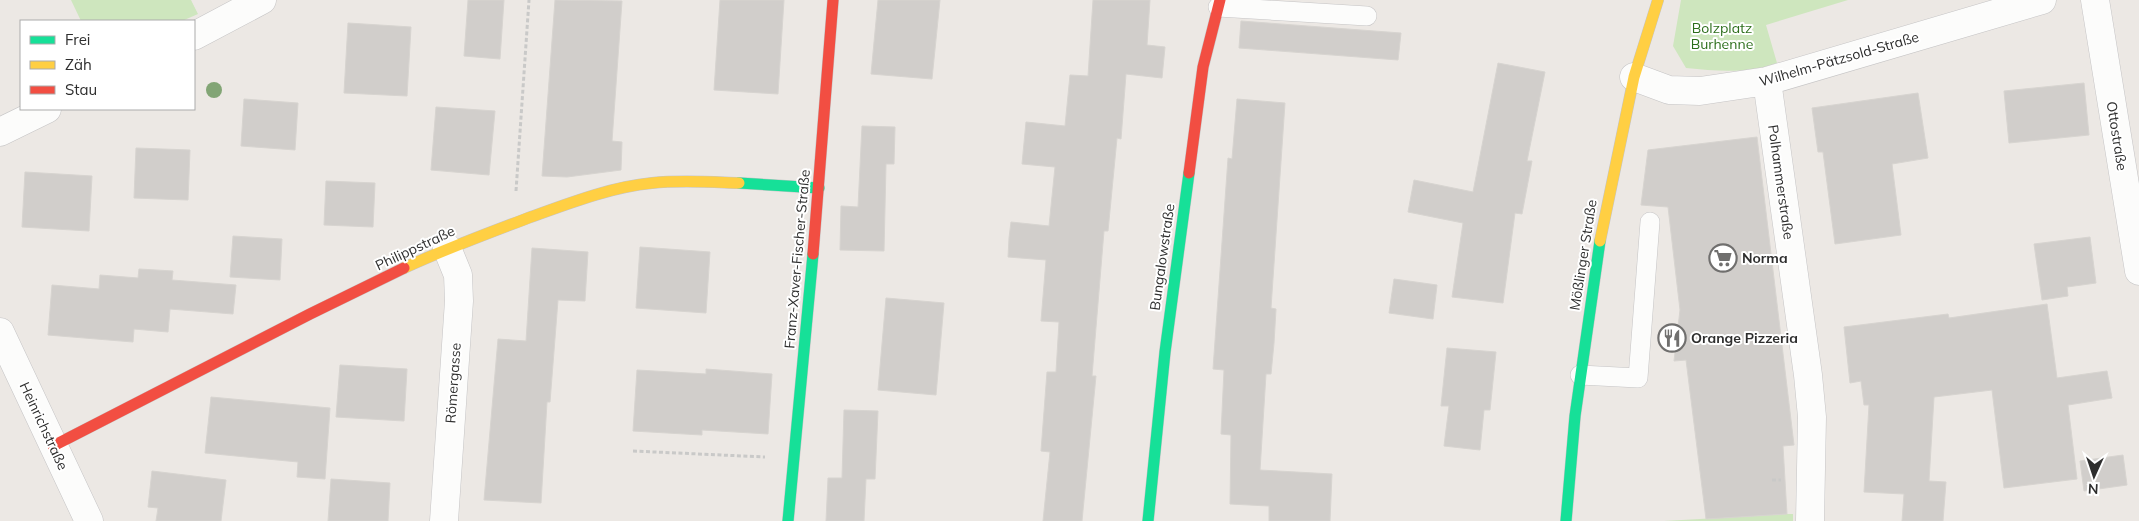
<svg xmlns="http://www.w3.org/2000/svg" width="2139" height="521" font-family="Mulish,sans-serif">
<rect width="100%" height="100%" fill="#ece8e4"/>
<path fill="#cee6be" d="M71,0H191L198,14L182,21H81Z
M1681,0H1848L1766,25L1777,63C1747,74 1718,71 1686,68L1673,46Z
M1787,514H1793V521H1664Z"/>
<path fill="#d1cecb" stroke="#d7d4d0" d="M468,0H504L500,59L464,56Z
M555,0L622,1L612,141L622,142L621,170L567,177L542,176Z
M720,0H784L778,94L714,90Z
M878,0H940L932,79L871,74Z
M1093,0H1150L1147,45L1165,47L1162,78L1126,74L1121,139L1117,138L1108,231H1104L1092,376H1096L1082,521H1043L1050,452L1041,451L1047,372H1056L1059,322L1041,321L1046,260L1008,257L1009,238L1011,222L1049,226L1055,167L1022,164L1026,122L1065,126L1070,75L1088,76Z
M1241,21L1401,33L1398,60L1239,48Z
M348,23L411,27L407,96L344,93Z
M1498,63L1545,72L1527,161H1532L1522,214L1515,213L1503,303L1452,297L1463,223L1408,212L1414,180L1473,192Z
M2084,83L2089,135L2009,143L2004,91Z
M1918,93L1928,158L1892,164L1901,235L1835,244L1823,152H1818L1812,108Z
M244,99L298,103L295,150L241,146Z
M1237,99L1285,103L1271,308L1276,309L1274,343L1271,374H1266L1260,470L1332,474L1330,521H1269V506L1230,504L1231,435L1221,434L1224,370L1213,369L1228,158L1232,159Z
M436,107L495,111L489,175L431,170Z
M862,126L895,127L894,164H886L884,251L840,250L841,206L858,207Z
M1757,137L1794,445L1783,446L1787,514L1706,519L1686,360L1674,361L1680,310L1668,207L1641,205L1648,150Z
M136,148L190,150L188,200L134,198Z
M25,172L92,176L89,231L22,227Z
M326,181L375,183L373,227L324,225Z
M233,236L282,239L280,280L230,277Z
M2090,237L2096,283L2067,287L2068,296L2042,300L2034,244Z
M640,247L710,252L706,313L636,308Z
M532,248L588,252L585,301L558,300L550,402H547L541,503L484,500L498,339L526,341Z
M139,269L173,271L172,280L236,285L233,314L170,309L168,332L134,329L133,342L48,335L52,285L99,289L100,275L138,278Z
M1394,279L1437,285L1433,319L1389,313Z
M886,298L944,303L936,395L878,390Z
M2047,304L2057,378L2107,371L2112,398L2068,405L2077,479L2004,488L1992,390L1934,397L1929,481L1946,482L1943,521H1902L1904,494L1864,492L1869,405H1864L1861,381L1850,383L1844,327L1948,314L1949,318Z
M1447,348L1496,352L1490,410H1484L1480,450L1444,446L1449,406H1441Z
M340,365L407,369L404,421L336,417Z
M706,369L772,374L768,434L702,430V435L633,431L637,370L706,374Z
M211,397L330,408L325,479L297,477L298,462L205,453Z
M844,410L878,411L875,479H866L864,521H826L828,478H842Z
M2123,455L2127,485L2084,491L2080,461Z
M152,471L226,480L221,521H156L158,508L148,507Z
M331,479L390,483L388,521H328Z"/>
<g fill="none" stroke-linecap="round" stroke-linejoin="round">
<g stroke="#c5c4c5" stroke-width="20">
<path id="lane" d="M1218,7L1367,16
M1580,375L1638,378L1650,222"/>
</g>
<g stroke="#c5c4c5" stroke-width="29">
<path id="street" d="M2095,0L2139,271
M194,36L262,0
M1634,77L1669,90L1700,91L1767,81L2042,0
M1767,81L1808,375L1812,417L1810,521
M0,132L47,109
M0,332L89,521
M444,521L459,301L458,275L447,248"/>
</g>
<g stroke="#c5c4c5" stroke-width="12">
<path id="fast" d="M739,183L819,188
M788,521L813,254
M1148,521L1165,352L1189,173
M1566,521L1575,416L1600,241"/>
</g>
<g stroke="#c5c4c5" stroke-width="12">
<path id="slow" d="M1600,241L1634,77L1658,0
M404,268C445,249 486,234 528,218C567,204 610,187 652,183C681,180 710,182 739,183"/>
</g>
<g stroke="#c5c4c5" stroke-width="12">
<path id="jam" d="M1189,173L1203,67L1220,0
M813,254L833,0
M53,446L310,314L404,268"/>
</g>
<path stroke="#c9c9c8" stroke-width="3" stroke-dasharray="4 2.5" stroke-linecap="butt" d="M516,191L529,0
M633,451L765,457
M1772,480H1781"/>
<use href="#lane" stroke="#fcfcfb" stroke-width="19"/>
<use href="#street" stroke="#fcfcfb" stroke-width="28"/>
<use href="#fast" stroke="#16e098" stroke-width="11"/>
<use href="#slow" stroke="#ffcf43" stroke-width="11"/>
<use href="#jam" stroke="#f24e42" stroke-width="11"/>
</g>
<circle fill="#82a575" cx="214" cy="90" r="8"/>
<defs>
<g id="supermarket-ring" transform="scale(1.4375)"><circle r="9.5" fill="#fff" stroke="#706f6e" stroke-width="1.5"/><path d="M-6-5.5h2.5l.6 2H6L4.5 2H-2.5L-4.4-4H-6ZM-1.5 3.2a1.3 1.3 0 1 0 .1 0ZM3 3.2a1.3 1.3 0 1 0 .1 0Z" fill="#706f6e"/></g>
<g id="restaurant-ring" transform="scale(1.4375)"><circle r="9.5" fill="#fff" stroke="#706f6e" stroke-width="1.5"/><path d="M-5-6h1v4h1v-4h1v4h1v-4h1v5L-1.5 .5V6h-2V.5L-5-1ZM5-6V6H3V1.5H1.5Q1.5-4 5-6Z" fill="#706f6e"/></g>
</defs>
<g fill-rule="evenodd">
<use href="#supermarket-ring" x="1723" y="258"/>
<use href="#restaurant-ring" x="1672" y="338"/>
</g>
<g text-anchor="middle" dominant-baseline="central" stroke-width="4" stroke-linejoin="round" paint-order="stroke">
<g font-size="14" fill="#2c6e1b" stroke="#fff">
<text x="1722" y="28">Bolzplatz<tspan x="1722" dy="16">Burhenne</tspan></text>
</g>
<g font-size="14" fill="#2e2e2e" stroke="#fff">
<text transform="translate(1839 59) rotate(-16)">Wilhelm-Pätzsold-Straße</text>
<text transform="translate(2117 136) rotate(81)">Ottostraße</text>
<text transform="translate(1781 182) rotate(82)">Polhammerstraße</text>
<text transform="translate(415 248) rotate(-25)">Philippstraße</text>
<text transform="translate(1583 255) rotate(-81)">Mößlinger Straße</text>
<text transform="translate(1162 257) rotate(-82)">Bungalowstraße</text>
<text transform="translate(797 259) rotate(-85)">Franz-Xaver-Fischer-Straße</text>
<text transform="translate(453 383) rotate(-86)">Römergasse</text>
<text transform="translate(44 426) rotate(65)">Heinrichstraße</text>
</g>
<g font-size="14" font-weight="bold" fill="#2e2e2e" stroke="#fff" text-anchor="start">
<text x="1742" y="258">Norma</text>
<text x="1691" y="338">Orange Pizzeria</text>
</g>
</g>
<rect x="20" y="20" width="175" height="90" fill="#ffffff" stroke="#ababab"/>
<rect x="30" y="36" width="25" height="8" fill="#16e098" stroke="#ababab"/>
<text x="65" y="45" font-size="15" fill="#2e2e2e">Frei</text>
<rect x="30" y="61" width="25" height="8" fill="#ffcf43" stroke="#ababab"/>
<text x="65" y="70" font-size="15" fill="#2e2e2e">Zäh</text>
<rect x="30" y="86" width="25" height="8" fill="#f24e42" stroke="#ababab"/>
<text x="65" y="95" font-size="15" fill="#2e2e2e">Stau</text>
<g transform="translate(2094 476) rotate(183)" stroke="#ffffff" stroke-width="4" paint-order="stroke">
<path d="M0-4L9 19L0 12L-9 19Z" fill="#2e2e2e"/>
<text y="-8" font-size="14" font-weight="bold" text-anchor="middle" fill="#2e2e2e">N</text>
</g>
</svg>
